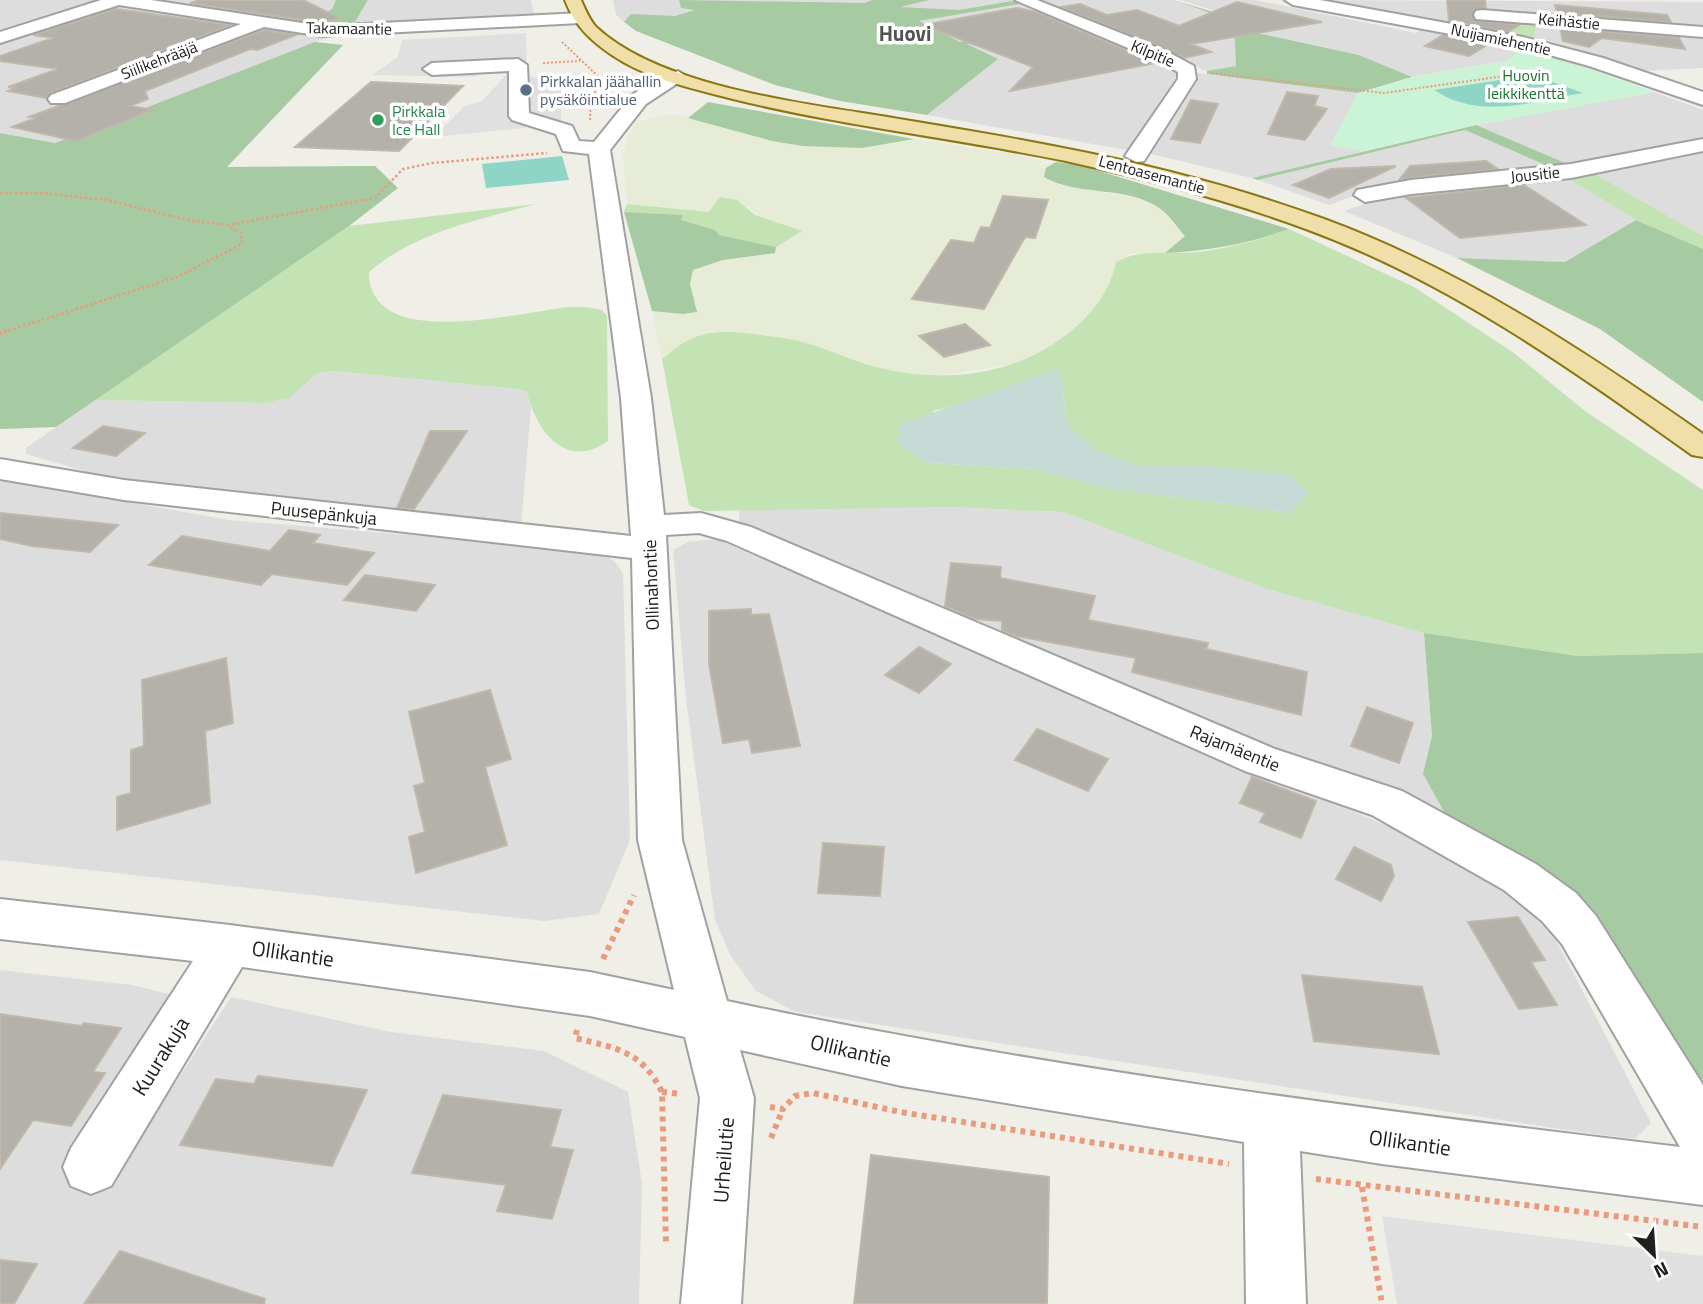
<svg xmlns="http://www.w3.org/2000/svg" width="1703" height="1304" font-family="'Titillium Web',sans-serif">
<rect width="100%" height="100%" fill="#efeee7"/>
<path fill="#dedddd" d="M0,0H93L337,34L55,143L0,133Z
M137,0H336L332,9L305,24Z
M368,0H531L534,16L353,27Z
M613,0H1017L1069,22L960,42L918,21L768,18L624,22L616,15Z
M1032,0H1173L1234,21L1236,66L1207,71Z
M1181,0H1255L1416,33L1420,30L1522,50L1506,61L1412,77L1359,55L1243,30V20Z
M1305,0L1703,2V68L1641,71L1533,40Z
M1075,24L1165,61L1179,73L1127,150L927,115L997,60L965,44Z
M1197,73L1358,93L1331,145L1365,151L1252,178L1151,154L1147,152L1195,82Z
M1654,92L1703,110V138L1570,165L1476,125Z
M1465,130L1550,167L1362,193L1329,205L1258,180Z
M1703,153V236L1595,174Z
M1564,176L1636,220L1565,262L1457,258L1344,211L1379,199Z
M334,371L518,389L527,392L531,408L521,525L129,484L26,454V448L95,400L265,403L290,398L317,373Z
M0,479L229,520L580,549L605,555L616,563L623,573L630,840L599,914L544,921L0,860Z
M952,507L1063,512L1268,589L1424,633L1432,736L1423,774L1452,826L739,528V509Z
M716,539L1397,830L1477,870L1524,903L1553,934L1651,1123L1635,1139L1580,1132L796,1012L756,991L731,956L715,920L686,698L673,550L688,542Z
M0,970L132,985L173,995L119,1170L231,997L391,1032L544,1051L628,1092L642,1184L639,1304H0Z"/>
<path fill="#e6ecd5" d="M667,115H680L772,141L803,146L862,148L914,139L1024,156L1042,161L1039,166L1056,162L1046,168L1044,177L1059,185L1137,198L1159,208L1186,236L1165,253L1130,254L1116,262L1111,284L1093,310L1072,331L1040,354L1008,365L926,377L882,369L801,341L714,332L691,338L662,359L652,311L683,314L693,270L723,260L775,253L776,247L801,231L768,221L737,200L728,198L720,197L709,212L627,204L623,156L628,135L637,122Z"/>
<path fill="#c3e3b4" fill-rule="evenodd" d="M1481,17H1505L1507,22L1536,25L1533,40L1456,23Z
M1595,174L1703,236V249L1636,220L1564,176Z
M720,197L737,200L755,215L802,231L776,247L719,235L680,220L683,215L624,212L627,204L709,212Z
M536,204C478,220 415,232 369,272C369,354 522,311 570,307C581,306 592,308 602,310L607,316L608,441C566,471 536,431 527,392L518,389L334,371L317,373L290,398L265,403L95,400L349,226Z
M1289,229L1414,287L1514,353L1585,411L1703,490V653L1578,656L1424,633L1267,589L1063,512L952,507L704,511L689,505L662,359C672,352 682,342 693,338C714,329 739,332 761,335C775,337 790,338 803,342C831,350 857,363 884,369C944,383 1013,375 1062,338C1089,318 1109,295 1116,262C1141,248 1170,255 1198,252C1230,248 1259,240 1289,229ZM1057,370L1062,383L1067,425L1097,451L1136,465H1199L1307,494L1290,513L1109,488L1033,469L928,463L933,411L965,403Z"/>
<path fill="#a6caa1" d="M336,0H368L354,24L311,21L332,9Z
M679,0L864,3L873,0H929L900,7L959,10L1013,1L1020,4L919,21L960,42L1069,22L1075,24L967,44L998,59L927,115L840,101L775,85L636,31L624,22L631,14L675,16L695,10L681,8Z
M1173,0L1244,21L1243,30L1359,55L1412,77L1358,93L1207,74V71L1236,66L1234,21Z
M315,42L343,45L227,167L375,166L398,188L349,226L56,427L0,429V133L55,143Z
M708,102L914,139L862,148L803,146L772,141L688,118Z
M1476,125L1570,165L1550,167L1465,130L1258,180L1252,178Z
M1056,162L1083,166L1289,229C1248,244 1209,251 1165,253L1185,236C1177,227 1169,215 1159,208C1126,185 1079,197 1044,177L1046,168Z
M624,212L683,215L681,220L715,230L719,235L776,247L775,253L723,260L693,270L690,284L697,312L683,314L652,311Z
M1636,220L1703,249V402L1600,329L1457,258L1565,262Z
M1424,633L1578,656L1703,653V1079H1695L1452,826L1423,774L1432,736Z"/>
<path fill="#c6dbd5" d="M1057,369L1062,383L1067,425L1097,451L1136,465H1199L1288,474L1308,493L1290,513L1109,488L1033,469L928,463L897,443L901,424Z"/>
<path fill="#caf4d5" d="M1522,50L1571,62L1654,92L1460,128L1365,151L1330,146L1358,93L1412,77L1506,61Z"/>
<path fill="#8fd5c6" d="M1533,75L1583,93C1532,101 1481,121 1434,90Z
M562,156L569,180L486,188L482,164Z"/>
<path fill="#e0e0e0" d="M526,33L527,72L531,77L561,79V124L434,137L464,106L482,101L506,75L505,69L482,70L475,77L372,75L398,57L402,40Z
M1382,1216L1703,1256V1304H1397Z"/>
<path fill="#b4b0aa" stroke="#bfb8ab" stroke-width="2" d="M200,0H303L339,18L322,23L190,3Z
M1447,0L1485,1L1486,8L1474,10V20L1519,25L1508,32L1449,21Z
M1237,2L1322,22L1191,44L1211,52L1184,58L1062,7L1080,4L1107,15L1137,10L1179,26Z
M1555,5L1667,15L1671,22L1557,13Z
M1017,8L1037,12L1156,63L1010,91L1033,67L923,25Z
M116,9L231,25L50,93L46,98L8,91L15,88L8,87L58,69L0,61V56L53,38L33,35Z
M1560,28L1679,38L1685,49L1602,38L1589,47L1563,41Z
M264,30L296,35L257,50L250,49L145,91L148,99L130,106L153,110L76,141L12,127L35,118L29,117Z
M1443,35L1489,44L1469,56L1425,46Z
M371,82L463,86L399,151L295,147Z
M1287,92L1318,96L1314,106L1327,109L1305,140L1268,134Z
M1191,100L1218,104L1200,143L1171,139Z
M1486,161L1498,169L1400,179L1410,166Z
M1396,166L1329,198L1293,185L1331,169Z
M1524,185L1586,225L1460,238L1406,198Z
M1003,196L1048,200L1035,238L1025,237L984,309L912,299L951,240L974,243L981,227L990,228Z
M965,324L990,345L944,357L919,336Z
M103,426L145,433L116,456L73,448Z
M430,431H467L414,509L397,508Z
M0,513L118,525L90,552L32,546L0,539Z
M289,530L320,535L313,543L374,553L347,585L272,574L261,585L149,565L182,536L270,551Z
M951,563L1001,567L1000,578L1095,596L1088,620L1208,643L1206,649L1307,672L1301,715L1132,672L1136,658L1016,636L1002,630V621L975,619L945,606Z
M365,575L435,585L416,611L344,600Z
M751,609V615L769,614L800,746L752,753L749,739L723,743L709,664V611Z
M919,647L951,664L919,693L885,675Z
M226,658L233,723L205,731L210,803L117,830V797L131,793V750L144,746L142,680Z
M490,690L511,759L485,767L507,845L416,873L409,837L425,832L414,786L425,783L409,712Z
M1367,707L1413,723L1399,763L1351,746Z
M1037,729L1108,759L1088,791L1015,760Z
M1252,777L1316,801L1301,838L1260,822L1265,813L1240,803Z
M823,843L884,847L880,896L818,893Z
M1354,847L1391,865L1394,876L1381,901L1336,879Z
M1518,917L1545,960L1531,962L1557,1005L1519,1009L1468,922Z
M1302,975L1422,987L1439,1054L1314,1041Z
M0,1014L81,1026L84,1023L121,1028L93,1072L105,1073L71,1126L33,1120L0,1169Z
M258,1076L367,1090L332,1166L180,1145L216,1079L254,1084Z
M443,1095L561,1110L550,1147L573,1150L552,1219L497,1211L506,1185L412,1173Z
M871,1155L1049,1177L1047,1304H854Z
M120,1251L265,1299L264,1304H84Z
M0,1260L37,1264L14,1304H0Z"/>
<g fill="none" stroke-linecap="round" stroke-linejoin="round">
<g stroke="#a1a1a1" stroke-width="4">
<path id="minor" d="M101,0H151L322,26L580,13L588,18L580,23L322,36L264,27L65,103H51L48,99L51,95L241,24L119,5L0,43V32Z
M1015,0H1037L1166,51L1194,66L1196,79L1144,161L1136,162L1125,156L1178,79V72L1154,59Z
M1285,0H1320L1523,37L1603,58L1703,92V105L1589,66L1521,47L1293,5Z
M1482,10L1703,27V37L1476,19L1474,15L1476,11Z
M518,59L527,65L529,113L572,126L579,141L594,142L632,95L654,80L678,71L687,77L646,104L610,150L651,398L664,515L701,513L751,527L1275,749L1402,791L1536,864L1576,893L1596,916L1703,1085V1205L1382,1164L1300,1151L1306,1304H1246L1244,1142L902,1086L740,1050L754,1098L741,1304H681L700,1098L685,1037L590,1016L242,967L111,1186L91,1194L71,1186L63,1167L71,1148L193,961L0,939V899L230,925L590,972L674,990L638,840L632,558L124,500L0,479V459L124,480L631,536L621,398L589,154L563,151L556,134L512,120L509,116V71L432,75L423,69L432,63ZM699,533L727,541L1245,771L1372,815L1504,890L1542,921L1562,944L1680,1147C1361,1109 1042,1068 727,1001L682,840L666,535Z
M1703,139V151L1571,178L1411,194L1365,202L1354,195L1357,190L1411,180L1571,164Z"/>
</g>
<g stroke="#8a7712" stroke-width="4">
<path id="major" d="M565,0H581C585,9 589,19 596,27C662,89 812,104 899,119C954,128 1008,137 1063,148C1151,165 1239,188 1324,219C1462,270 1583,350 1703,434V457L1692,455C1570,368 1448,281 1306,229C1228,200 1147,179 1066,161C954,138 840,126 729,98C690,88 646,78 612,55C590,40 575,26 565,0Z"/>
</g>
<path stroke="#ea9b7e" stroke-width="2" stroke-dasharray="2 2" stroke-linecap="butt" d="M562,42L602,80L591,99L590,120
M543,63L580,61
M1212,73L1384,93L1540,71"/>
<path stroke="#ea9b7e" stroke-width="2.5" stroke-dasharray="2.5 2.5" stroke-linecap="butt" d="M0,193H41L106,200L192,221L228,225L375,198L403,169L432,163L547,153
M4,332L177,277L242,244L241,233L228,226"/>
<path stroke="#ea9b7e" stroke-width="3.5" stroke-dasharray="2.5 2.5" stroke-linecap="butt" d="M0,334L7,330"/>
<path stroke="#ea9b7e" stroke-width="6" stroke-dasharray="5 5" stroke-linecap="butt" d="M603,959L634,895
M577,1030L575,1038C616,1048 642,1051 662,1092L666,1245
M662,1092L682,1094
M770,1107L783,1109L795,1096L813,1093L900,1112L1229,1164
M771,1138L783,1109
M1316,1179L1703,1227
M1362,1187L1382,1304"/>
<use href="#minor" fill="#fff" fill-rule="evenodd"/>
<use href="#major" fill="#f1dfaa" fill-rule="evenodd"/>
</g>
<circle fill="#5c6f8a" stroke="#fff" stroke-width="2.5" cx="526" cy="90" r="7"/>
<circle fill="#2e9e5b" stroke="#fff" stroke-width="2.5" cx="378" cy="120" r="7"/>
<g text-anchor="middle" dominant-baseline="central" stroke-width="7" stroke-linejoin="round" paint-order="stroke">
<g font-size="16" fill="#202020" stroke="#fff">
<text transform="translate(1569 21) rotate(5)">Keihästie</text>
<text transform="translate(349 28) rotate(1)">Takamaantie</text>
<text transform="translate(1501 39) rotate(12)">Nuijamiehentie</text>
<text transform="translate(1153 53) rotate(23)">Kilpitie</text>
<text transform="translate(159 60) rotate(-21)">Siilikehrääjä</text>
<text transform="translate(1152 174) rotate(15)">Lentoasemantie</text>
<text transform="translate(1535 174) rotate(-6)">Jousitie</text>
</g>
<g font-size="16" fill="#197330" stroke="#fff">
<text x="1526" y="75">Huovin<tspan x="1526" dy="18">leikkikenttä</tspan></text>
</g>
<g font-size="16" fill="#4e5e75" stroke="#fff" text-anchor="start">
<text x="540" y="81">Pirkkalan jäähallin<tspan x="540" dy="18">pysäköintialue</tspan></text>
</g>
<g font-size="16" fill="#27864d" stroke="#fff" text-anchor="start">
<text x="392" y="111">Pirkkala<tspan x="392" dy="18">Ice Hall</tspan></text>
</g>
<g font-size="18" fill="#202020" stroke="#fff">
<text transform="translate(324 513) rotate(6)">Puusepänkuja</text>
<text transform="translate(651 585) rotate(-92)">Ollinahontie</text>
<text transform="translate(1235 748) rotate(22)">Rajamäentie</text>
</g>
<g font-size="21" font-weight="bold" fill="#535353" stroke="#fff">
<text x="905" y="33">Huovi</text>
</g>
<g font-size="21" fill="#202020" stroke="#fff">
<text transform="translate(293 953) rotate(8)">Ollikantie</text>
<text transform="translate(851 1050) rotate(13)">Ollikantie</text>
<text transform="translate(160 1056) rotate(-58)">Kuurakuja</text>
<text transform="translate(1410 1142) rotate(8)">Ollikantie</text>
<text transform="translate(723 1160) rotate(-86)">Urheilutie</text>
</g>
</g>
<g transform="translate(1654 1255) rotate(155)" stroke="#ffffff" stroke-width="5" paint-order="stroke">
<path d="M0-5L12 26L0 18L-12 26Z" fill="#202020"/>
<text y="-10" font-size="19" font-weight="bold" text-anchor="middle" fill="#202020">N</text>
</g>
</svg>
